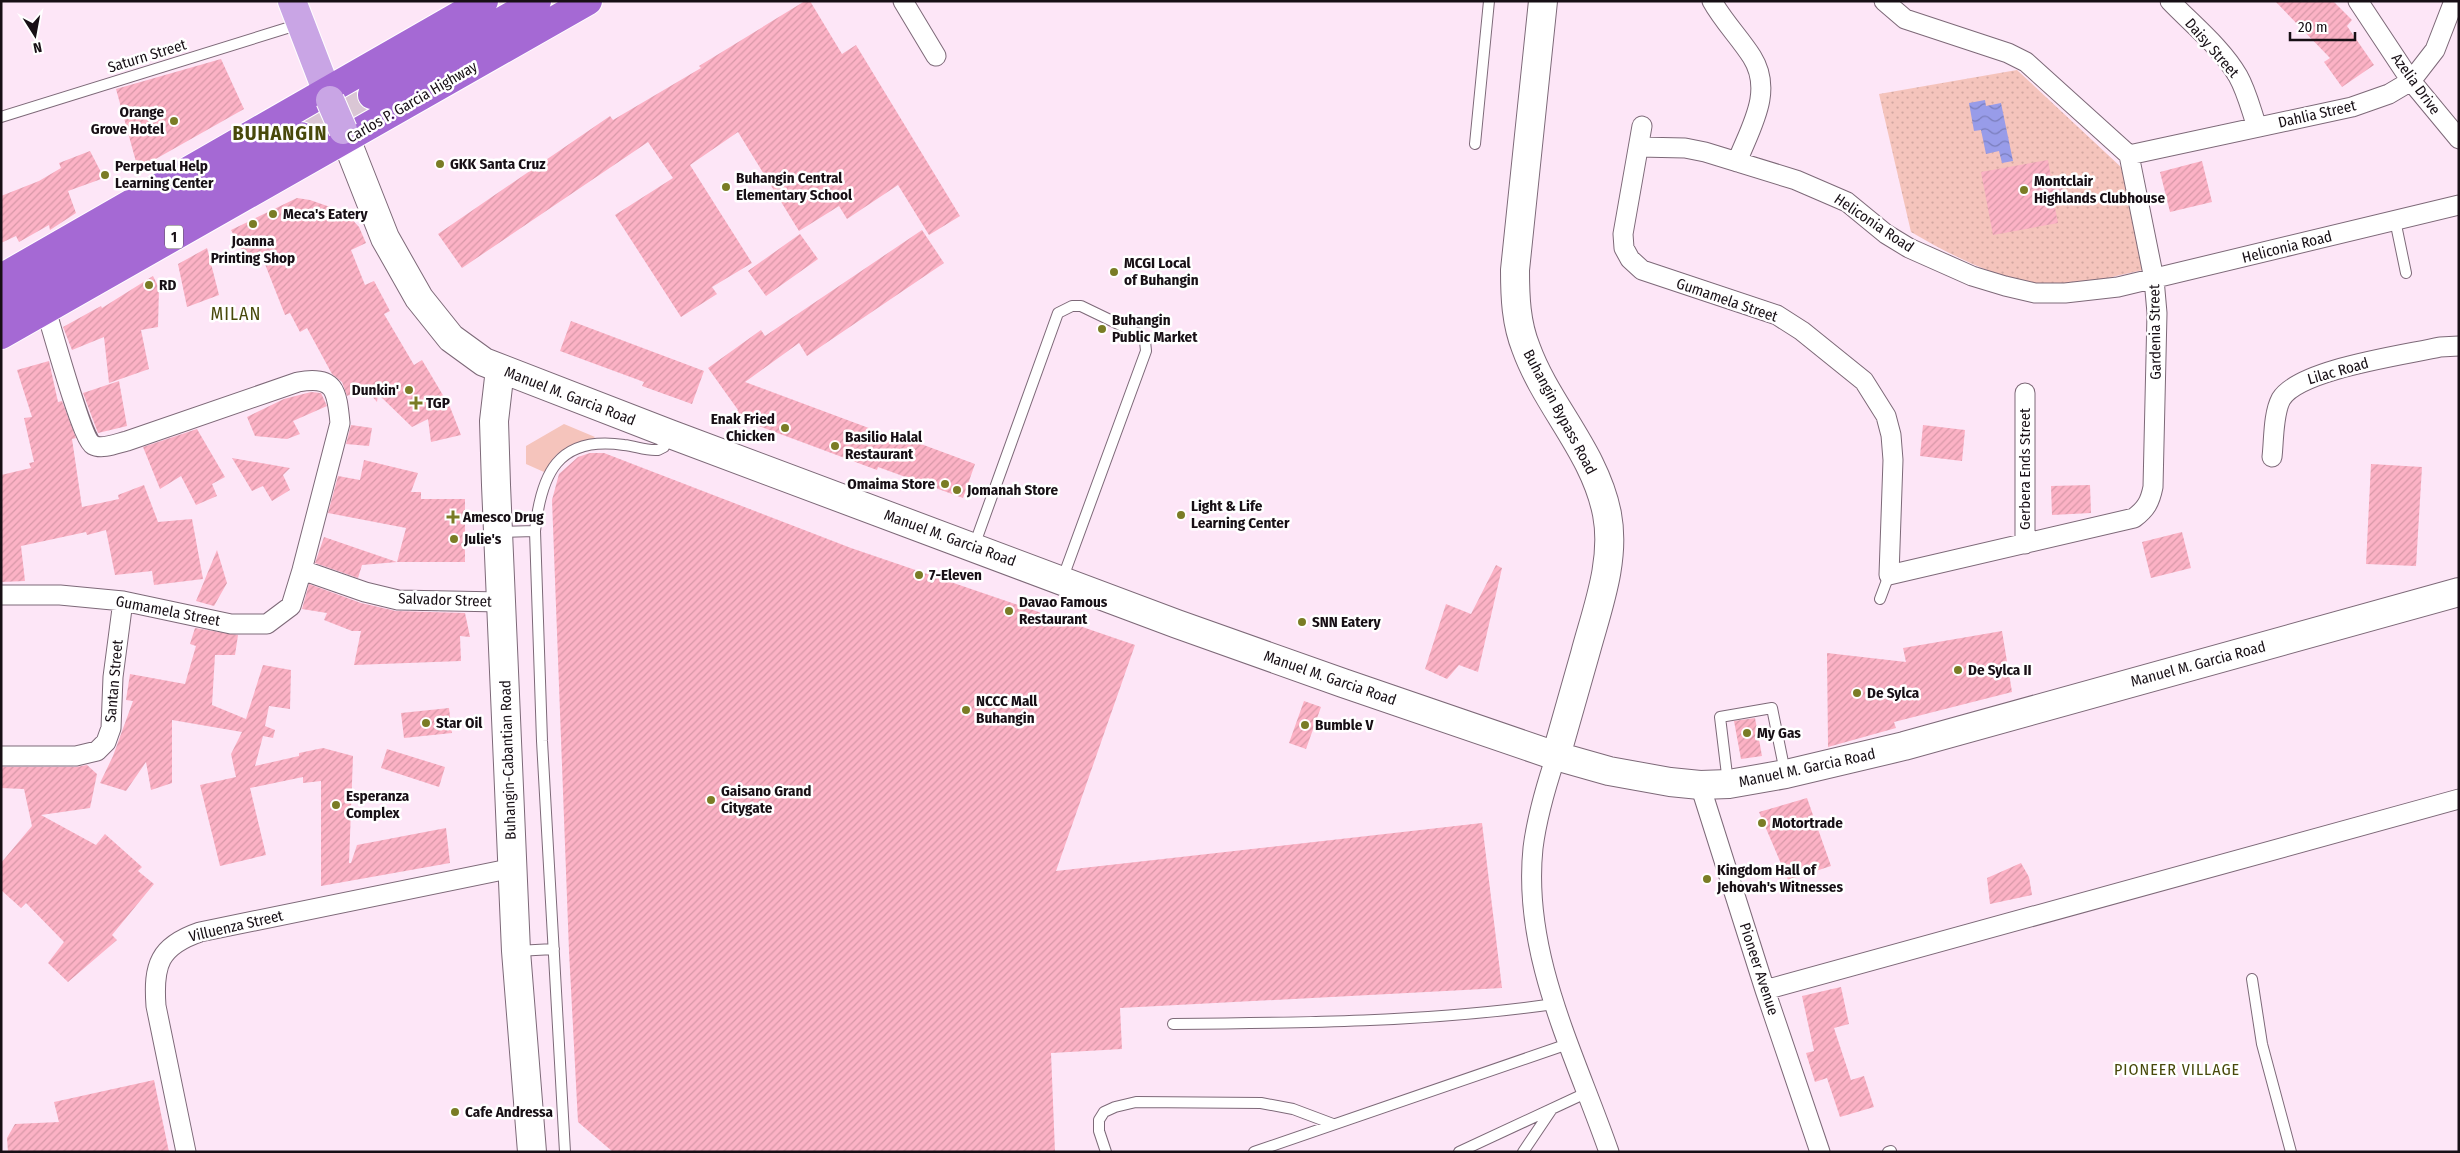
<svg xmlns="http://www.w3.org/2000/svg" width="2460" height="1153" font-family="'Fira Sans Condensed',sans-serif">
<defs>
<pattern id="park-dots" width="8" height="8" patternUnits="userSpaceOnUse" patternTransform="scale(1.25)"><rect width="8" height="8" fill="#f5c4bc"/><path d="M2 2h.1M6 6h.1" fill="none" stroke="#d1a7a1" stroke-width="1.8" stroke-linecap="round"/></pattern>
<pattern id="water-waves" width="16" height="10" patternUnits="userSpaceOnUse" patternTransform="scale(1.25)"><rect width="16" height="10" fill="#989ce9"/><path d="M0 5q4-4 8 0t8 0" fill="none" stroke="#7b7ebc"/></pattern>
<pattern id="building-hatch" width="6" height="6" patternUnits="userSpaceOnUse" patternTransform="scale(1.25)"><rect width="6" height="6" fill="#fcb2c5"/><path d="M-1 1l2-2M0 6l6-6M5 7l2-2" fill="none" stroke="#d798a8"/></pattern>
</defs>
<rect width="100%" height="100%" fill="#fde6f7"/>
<path fill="#f5c4bc" d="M564,424L595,437L590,442L557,454L544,472L526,464V446Z"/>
<path fill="url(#park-dots)" d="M2017,70L2122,168L2143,270C2119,275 2095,282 2072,284C2016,290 1958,259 1911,232L1879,94Z"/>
<path fill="url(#water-waves)" d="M1985,100L1986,106L2001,103L2013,161L2002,163L1999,151L1986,154L1981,130L1974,131L1969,103Z"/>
<path fill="url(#building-hatch)" d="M805,1H810L842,54L856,45L960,216L929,235L898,185L847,219L839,206L799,231L738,132L690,165L752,263L712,287L717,294L681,317L615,215L673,178L648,142L462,268L438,234L610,116L613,120L701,68L699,66Z
M2275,1H2333L2352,20L2347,26L2374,65L2342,87L2324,62L2330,58Z
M221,59L244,109L138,169L116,89Z
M90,151L104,178L68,191L76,213L50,230L49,225L19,242L16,236L1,243V196L39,181L61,168L59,163Z
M2048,160L2051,178L2060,176L2065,201L2054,203L2058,223L1993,235L1981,172Z
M2202,161L2212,202L2170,212L2160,172Z
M297,198L310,200L333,208L339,213L348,215L359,227L366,243L351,250L365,285L374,281L390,311L384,314L414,365L422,360L450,407L461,435L431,442L428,419L412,427L378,394L377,402L365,388L347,396L342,382L332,374L307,328L300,332L290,313L285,315L261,254L247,260L231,230Z
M922,230L944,263L807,356L799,343L745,382L901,440L902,437L975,464L963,498L878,467L877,470L729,415L738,410L708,368L761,330L765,336Z
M800,234L818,259L766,296L748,271Z
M207,248L219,295L187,307L178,264Z
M153,276L159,288L158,327L141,330L149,369L109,383L104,337L72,350L63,327L101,306L102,308Z
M571,321L704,371L692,404L642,386L644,382L560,351Z
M49,361L58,402L62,401L76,438L72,439L82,507L119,499L118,495L144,485L158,522L192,519L203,579L154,585L152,571L115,575L106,530L87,535L86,532L21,546L25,581L1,582V475L31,468L29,463L34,462L24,418L32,417L17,370Z
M119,381L127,426L98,433L83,393Z
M311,392L321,393L327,406L293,421L300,434L287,439L255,436L247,417L284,399Z
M351,425L372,428L369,446L346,444Z
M1923,425L1965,430L1962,461L1920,456Z
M197,429L225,477L212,484L217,496L196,505L181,476L160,489L143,447Z
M590,453H604L851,548L1135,645L1056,871L1482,823L1502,988L1120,1008L1122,1049L1051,1053L1055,1152H613L578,1122L569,951L552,500L559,474L578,457Z
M232,458L290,468L283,475L290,490L272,501L263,486L252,491Z
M364,460L418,473L411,492H421V499H465V562H397L406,528L328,513L338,476L360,480Z
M2371,464L2422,467L2416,566L2366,564Z
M2090,485L2091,513L2052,515L2051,486Z
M2182,532L2191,568L2151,578L2142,542Z
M324,537L397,562L362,565L358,578L315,563Z
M217,550L227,583L214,606L196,601Z
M1496,565L1502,568L1478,672L1459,665L1447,679L1425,669L1446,604L1471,614Z
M309,584L361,603L396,611L465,613L470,637L460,636L461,661L354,665L361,631H352L324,620L327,613L302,609Z
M195,628L238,635L235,655H215L212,705L246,719L263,665L291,670L290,709L269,706L265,726L275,730L273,738L263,736L255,766L299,756V753L323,748L353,756L349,863H351L357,845L446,828L450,863L321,886V781L303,783V777L250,788L266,855L220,866L200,785L236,777L231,754L242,732L172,720V783L151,790L146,762L126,791L100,783L113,756L133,701L126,700L130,674L185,684L196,646L190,644Z
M2002,631L2012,692L1894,722L1896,728L1828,747L1827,653L1906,662L1903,648Z
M1304,701L1321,707L1306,749L1289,743Z
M449,708L452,733L404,738L401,713Z
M1755,718L1762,756L1741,759L1734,721Z
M387,749L445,767L439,787L381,768Z
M87,765L97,774L90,808L41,815L96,845L105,834L142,867L138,871L154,884L112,935L117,940L68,982L48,963L64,942L26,903L21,908L1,890V863L32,826L24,789L1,788V767H76Z
M1807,798L1831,866L1788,880L1759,812Z
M2021,863L2029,877L2032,895L1990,904L1987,878Z
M1841,987L1849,1024L1834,1028L1851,1080L1864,1076L1874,1107L1840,1117L1827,1078L1815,1082L1806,1053L1814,1051L1802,996Z
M154,1080L169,1152H8L7,1138L15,1124L59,1122L54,1102Z"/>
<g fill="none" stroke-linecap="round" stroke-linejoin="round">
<path stroke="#dac6d5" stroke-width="28" stroke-dasharray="28 14" stroke-linecap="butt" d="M301,136L372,95"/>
<g stroke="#7d6978" stroke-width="12">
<path id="lane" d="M1,117L300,24
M1475,144L1489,1
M2395,220L2406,273
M499,532L535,531
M974,546L1058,313L1072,306H1081L1139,334L1145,341L1146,351L1062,580
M1880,599L1889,575
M1728,783L1720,717L1772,708L1785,772
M517,951L554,949
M2252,979L2262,1044L2291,1152
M1173,1024C1301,1023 1427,1022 1554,1004
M565,1152L542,741L535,531C541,475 557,435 624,445C636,446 645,451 658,450L664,447L669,436
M1106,1152L1099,1131V1120L1104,1112L1115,1107L1136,1102L1261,1103L1293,1109L1333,1124
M1254,1152L1568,1044
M1459,1152L1588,1092
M1523,1152L1552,1109
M1888,1152L1891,1151"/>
</g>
<g stroke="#7d6978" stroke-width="21">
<path id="street" d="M903,1L936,56
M1712,1C1723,21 1740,38 1752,57C1774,92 1750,128 1737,162
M2170,1C2192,24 2222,48 2238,76C2247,92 2251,110 2257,127
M2358,1L2411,81L2459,139
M1642,126L1623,234L1624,248L1630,259L1642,270L1777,315L1802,331L1864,381L1886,416L1891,435L1893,460L1889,575L2134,518C2146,509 2150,502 2153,487L2157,313L2154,279L2129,155L2026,62L2008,53L1905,19L1884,1
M1639,147L1685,148L1705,152L1796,180L1847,202L1886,234L1909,248L1972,276L2005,286L2035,293H2065L2118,287L2459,205
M2129,155L2352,107L2389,94L2411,81L2435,50L2454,1
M2025,393V544
M2272,457C2274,440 2273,414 2281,399C2299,369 2405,355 2440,347L2459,346
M302,570L365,592L398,600L501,602
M1,595H60L123,601L231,624H267L291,606L302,570L340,423C337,391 335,375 298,382L127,441C118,443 102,450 93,445C82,439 52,329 46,310
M1,756H76L97,751L106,742L111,728L113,677L123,601
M1556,756C1546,786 1537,816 1533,848C1522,955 1575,1054 1609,1152
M1700,785L1765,990L1820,1152
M1765,990L2459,799
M186,1152L156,1006C153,965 159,946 200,932L513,868"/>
</g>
<g stroke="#7d6978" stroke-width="30">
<path id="secondary" d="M1543,1L1515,270C1515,297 1516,323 1526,348C1547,406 1595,452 1607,514C1616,561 1597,609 1585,654C1575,688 1566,722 1556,756
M346,139L385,238L419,298L451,338L484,362L670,434L1177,624L1343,683L1556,756L1609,771L1670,782L1700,785L1729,784L1786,774L1904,746L2459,592
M500,369L494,421L496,485L516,951L532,1152"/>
</g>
<g stroke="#fff" stroke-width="30">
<path id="primary" d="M292,1L330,100"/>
</g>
<g stroke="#fff" stroke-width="30">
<path id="highway" d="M372,95L537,1
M1,278L484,1
M1,307L301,136
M1,335L588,1"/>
</g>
<use href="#lane" stroke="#fff" stroke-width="10"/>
<use href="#street" stroke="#fff" stroke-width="19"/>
<use href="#secondary" stroke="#fff" stroke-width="28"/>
<use href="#primary" stroke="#c9a5e5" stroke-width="28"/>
<use href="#highway" stroke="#a569d4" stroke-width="28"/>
<g stroke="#fff" stroke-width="30" stroke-linecap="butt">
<path id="primary-bridge" d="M330,100L343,130"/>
</g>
<use href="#primary-bridge" stroke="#c9a5e5" stroke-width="28"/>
</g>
<g fill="#7a7c25" stroke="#fff" stroke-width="2">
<circle cx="174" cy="121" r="5"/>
<circle cx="440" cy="164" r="5"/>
<circle cx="105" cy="175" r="5"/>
<circle cx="726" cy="187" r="5"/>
<circle cx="2024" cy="190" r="5"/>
<circle cx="273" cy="214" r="5"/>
<circle cx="253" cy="224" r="5"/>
<circle cx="1114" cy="272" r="5"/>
<circle cx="149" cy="285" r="5"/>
<circle cx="1102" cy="329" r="5"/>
<circle cx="409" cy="390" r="5"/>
<path d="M413.5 395.5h5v5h5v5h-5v5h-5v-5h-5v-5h5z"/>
<circle cx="785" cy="428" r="5"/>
<circle cx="835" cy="446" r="5"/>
<circle cx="945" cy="484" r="5"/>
<circle cx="957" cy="490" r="5"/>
<circle cx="1181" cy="515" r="5"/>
<path d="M450.5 509.5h5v5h5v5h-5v5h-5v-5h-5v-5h5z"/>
<circle cx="454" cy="539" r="5"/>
<circle cx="919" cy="575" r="5"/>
<circle cx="1009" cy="611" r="5"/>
<circle cx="1302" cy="622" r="5"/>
<circle cx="1958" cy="670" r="5"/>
<circle cx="1857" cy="693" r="5"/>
<circle cx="966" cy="710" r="5"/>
<circle cx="426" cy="723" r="5"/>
<circle cx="1305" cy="725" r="5"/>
<circle cx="1747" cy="733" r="5"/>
<circle cx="711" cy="800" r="5"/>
<circle cx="336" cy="805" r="5"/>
<circle cx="1762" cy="823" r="5"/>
<circle cx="1707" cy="879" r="5"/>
<circle cx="455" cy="1112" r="5"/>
</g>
<g text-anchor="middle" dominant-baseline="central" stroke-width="5" stroke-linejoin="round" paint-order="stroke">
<rect fill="#fff" stroke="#5d575b" stroke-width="1" x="165" y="225.5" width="18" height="23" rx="4"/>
<g font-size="14" font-weight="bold" fill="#170f15">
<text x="174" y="237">1</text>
</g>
<g font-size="15" fill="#170f15" stroke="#fff">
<text transform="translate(2212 48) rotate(49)">Daisy Street</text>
<text transform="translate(147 56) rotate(-17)">Saturn Street</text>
<text transform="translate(2416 84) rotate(54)">Azelia Drive</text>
<text transform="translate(412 102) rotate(-30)">Carlos P. Garcia Highway</text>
<text transform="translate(2317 114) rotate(-13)">Dahlia Street</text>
<text transform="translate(1874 223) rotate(34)">Heliconia Road</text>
<text transform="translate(2287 247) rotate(-14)">Heliconia Road</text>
<text transform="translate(1727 300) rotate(19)">Gumamela Street</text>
<text transform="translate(2155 332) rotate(-91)">Gardenia Street</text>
<text transform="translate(2338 371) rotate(-16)">Lilac Road</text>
<text transform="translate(570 396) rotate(21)">Manuel M. Garcia Road</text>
<text transform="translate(1560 412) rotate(62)">Buhangin Bypass Road</text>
<text transform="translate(2025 469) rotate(-90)">Gerbera Ends Street</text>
<text transform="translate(950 538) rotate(20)">Manuel M. Garcia Road</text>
<text transform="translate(445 600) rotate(2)">Salvador Street</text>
<text transform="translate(168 611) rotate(11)">Gumamela Street</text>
<text transform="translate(2198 664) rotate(-15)">Manuel M. Garcia Road</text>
<text transform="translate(1330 678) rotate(19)">Manuel M. Garcia Road</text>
<text transform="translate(114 681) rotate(-85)">Santan Street</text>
<text transform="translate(508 760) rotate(-92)">Buhangin-Cabantian Road</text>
<text transform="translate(1807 768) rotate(-12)">Manuel M. Garcia Road</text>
<text transform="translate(236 926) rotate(-13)">Villuenza Street</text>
<text transform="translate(1759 969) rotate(72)">Pioneer Avenue</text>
</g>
<g font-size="15" font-weight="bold" fill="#170f15" stroke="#fff" text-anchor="start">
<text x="164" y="112" text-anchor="end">Orange<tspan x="164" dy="17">Grove Hotel</tspan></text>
<text x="450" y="164">GKK Santa Cruz</text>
<text x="115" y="166">Perpetual Help<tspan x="115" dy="17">Learning Center</tspan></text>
<text x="736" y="178">Buhangin Central<tspan x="736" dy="17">Elementary School</tspan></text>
<text x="2034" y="181">Montclair<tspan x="2034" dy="17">Highlands Clubhouse</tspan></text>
<text x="283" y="214">Meca's Eatery</text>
<text x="253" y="241" text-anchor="middle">Joanna<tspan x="253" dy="17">Printing Shop</tspan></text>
<text x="1124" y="263">MCGI Local<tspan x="1124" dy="17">of Buhangin</tspan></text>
<text x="159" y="285">RD</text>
<text x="1112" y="320">Buhangin<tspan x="1112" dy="17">Public Market</tspan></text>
<text x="399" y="390" text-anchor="end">Dunkin'</text>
<text x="426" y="403">TGP</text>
<text x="775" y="419" text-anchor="end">Enak Fried<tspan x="775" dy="17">Chicken</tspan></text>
<text x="845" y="437">Basilio Halal<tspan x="845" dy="17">Restaurant</tspan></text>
<text x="935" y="484" text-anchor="end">Omaima Store</text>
<text x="967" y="490">Jomanah Store</text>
<text x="1191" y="506">Light &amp; Life<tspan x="1191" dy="17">Learning Center</tspan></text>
<text x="463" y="517">Amesco Drug</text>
<text x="464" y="539">Julie's</text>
<text x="929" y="575">7-Eleven</text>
<text x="1019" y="602">Davao Famous<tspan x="1019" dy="17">Restaurant</tspan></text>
<text x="1312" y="622">SNN Eatery</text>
<text x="1968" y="670">De Sylca II</text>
<text x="1867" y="693">De Sylca</text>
<text x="976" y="701">NCCC Mall<tspan x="976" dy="17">Buhangin</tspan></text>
<text x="436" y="723">Star Oil</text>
<text x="1315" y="725">Bumble V</text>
<text x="1757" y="733">My Gas</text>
<text x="721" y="791">Gaisano Grand<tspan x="721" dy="17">Citygate</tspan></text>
<text x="346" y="796">Esperanza<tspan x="346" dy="17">Complex</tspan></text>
<text x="1772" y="823">Motortrade</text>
<text x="1717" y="870">Kingdom Hall of<tspan x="1717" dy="17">Jehovah's Witnesses</tspan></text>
<text x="465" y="1112">Cafe Andressa</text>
</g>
<g font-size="16" letter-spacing="1" fill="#48490b" stroke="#fff">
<text x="2177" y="1069">PIONEER VILLAGE</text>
</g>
<g font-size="18" letter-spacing="1" fill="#48490b" stroke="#fff">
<text x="236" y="314">MILAN</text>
</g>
<g font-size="20" font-weight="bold" letter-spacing="1" fill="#48490b" stroke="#fff">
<text x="280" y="133">BUHANGIN</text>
</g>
</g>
<rect width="2460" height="1153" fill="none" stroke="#170f15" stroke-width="5"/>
<g transform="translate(35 35) rotate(169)" stroke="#ffffff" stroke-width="4" paint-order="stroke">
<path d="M0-4L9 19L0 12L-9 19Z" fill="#170f15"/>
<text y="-8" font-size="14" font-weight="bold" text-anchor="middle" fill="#170f15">N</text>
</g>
<path d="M2290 32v8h65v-8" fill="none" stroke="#170f15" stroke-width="2.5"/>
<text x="2298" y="32" font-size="15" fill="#170f15" stroke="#ffffff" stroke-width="4" paint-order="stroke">20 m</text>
</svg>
